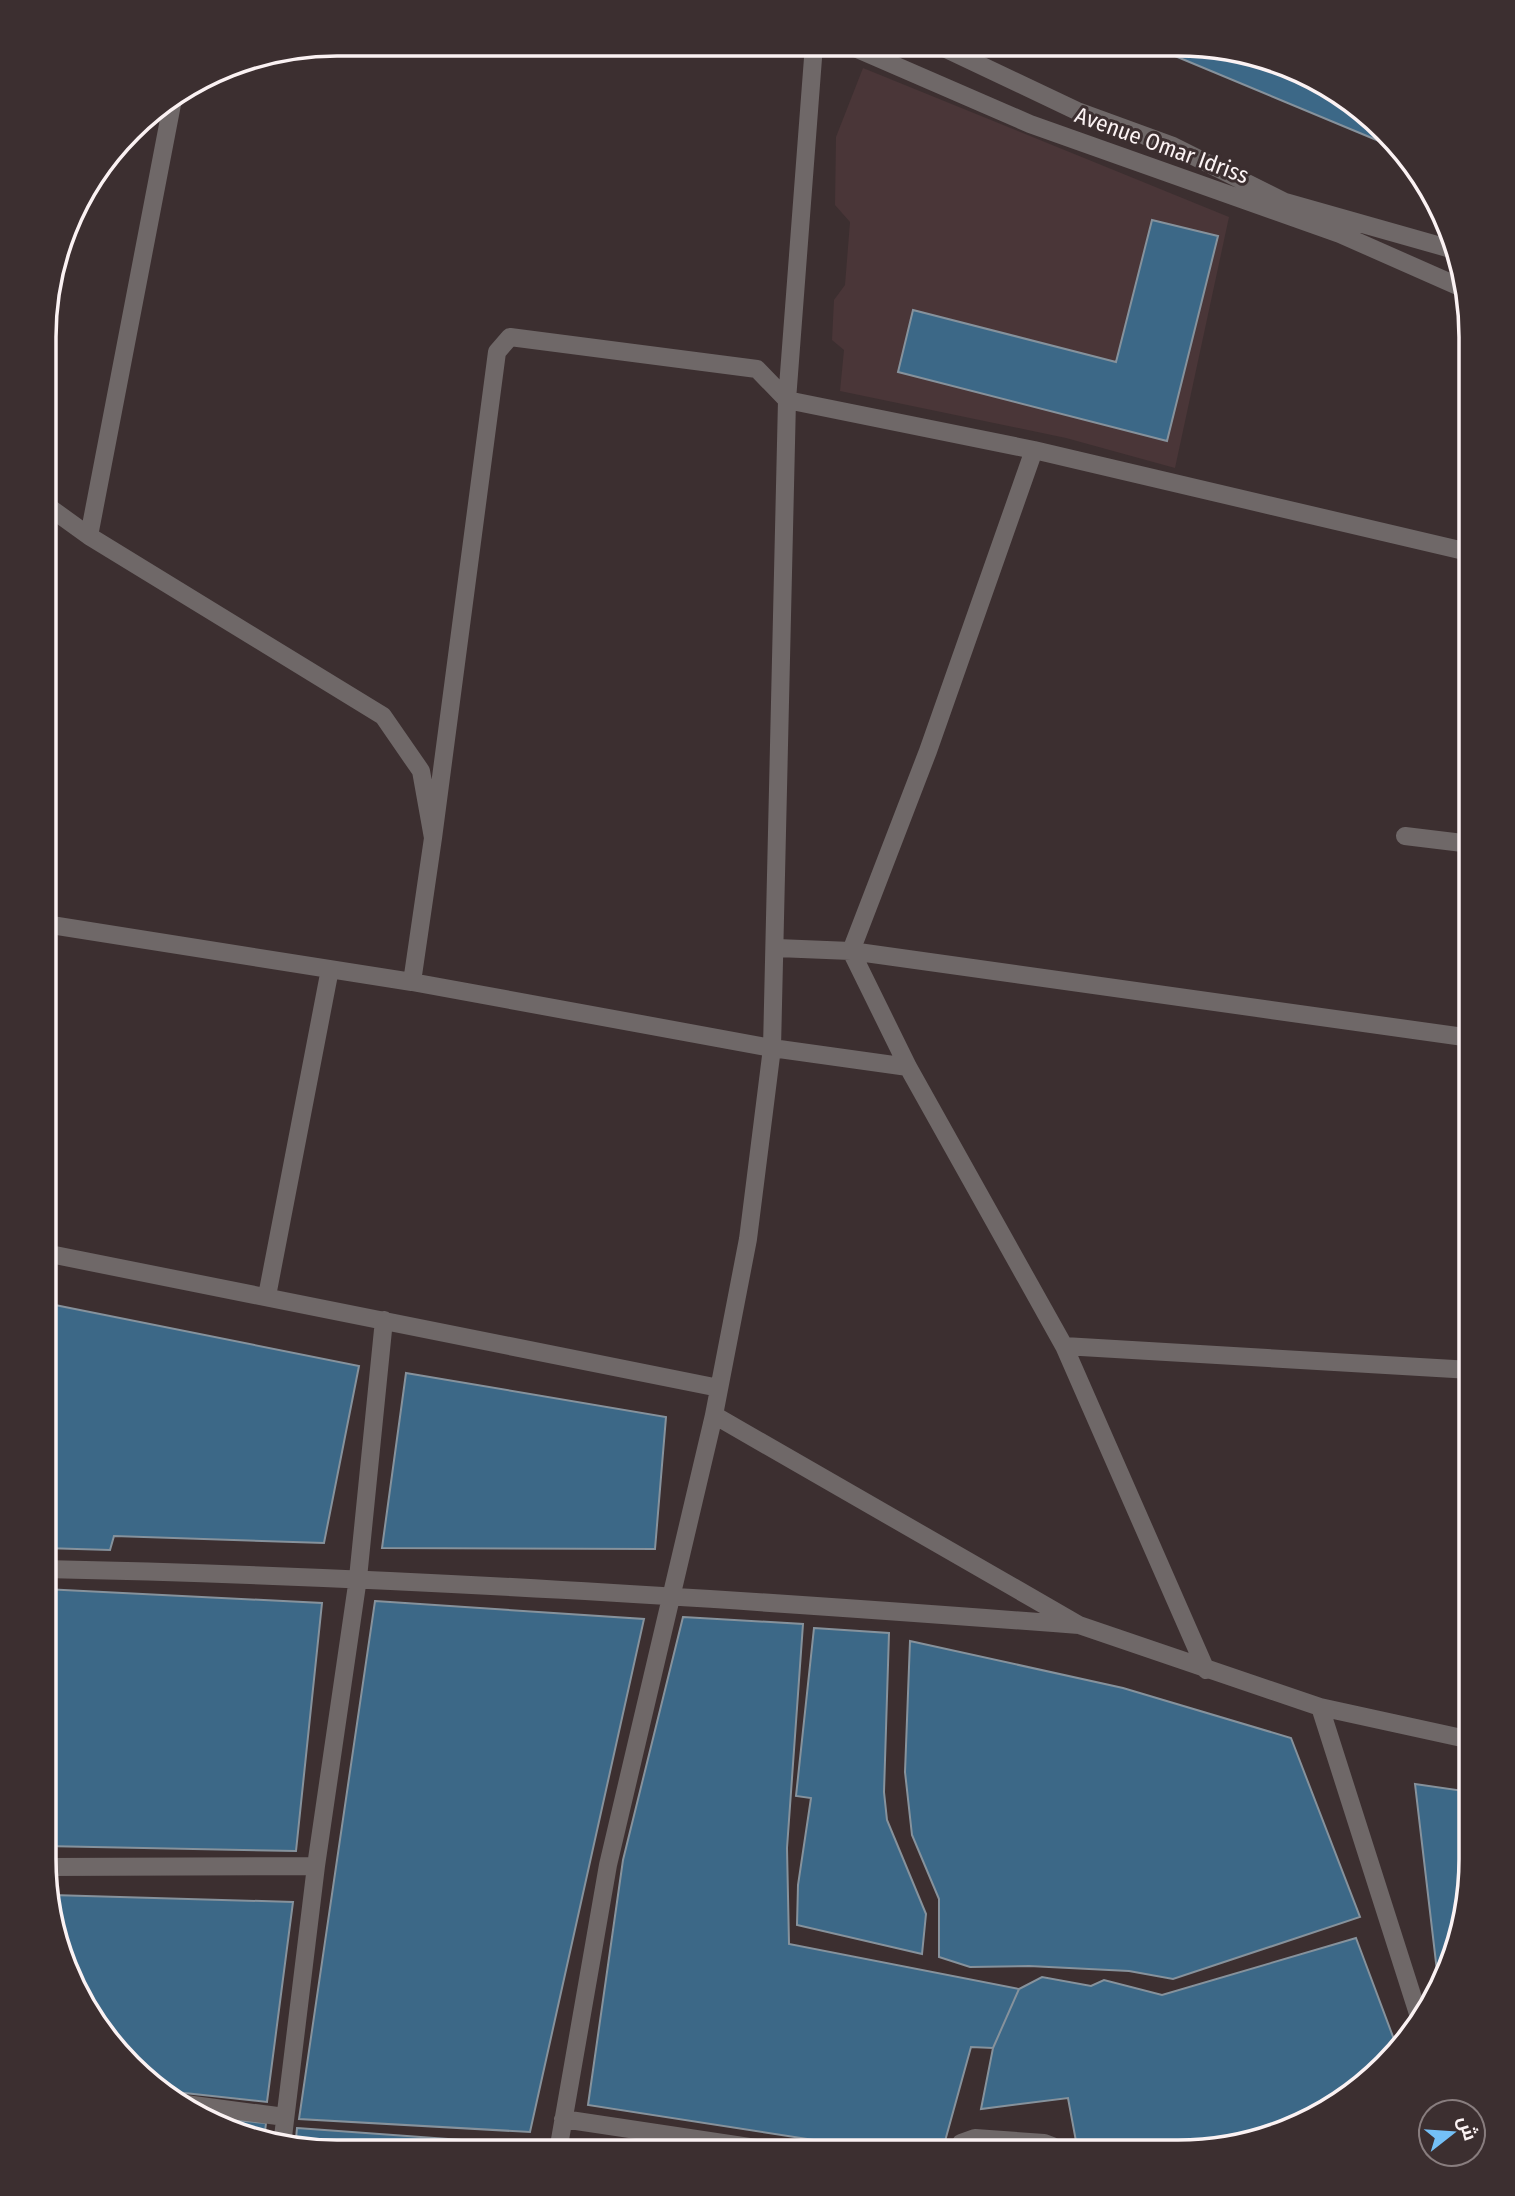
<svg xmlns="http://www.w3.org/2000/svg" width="1515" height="2196" font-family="'Fira Sans Condensed',Cairo,sans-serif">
<rect width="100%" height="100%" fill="#3c2f30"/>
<path fill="#4a3638" d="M863,68L1229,217L1175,468L1066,438L840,391L844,350L832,340L834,300L845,285L850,222L835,205L836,137Z"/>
<path fill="#3c6887" stroke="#86929c" stroke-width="2" d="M1151,46H1217L1291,66L1356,104L1391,146Z
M1152,220L1218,236L1167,441L898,372L913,310L1116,362Z
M45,1303L359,1366L324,1543L114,1536L110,1550L44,1548Z
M406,1373L666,1417L655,1549L382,1548Z
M44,1589L322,1603L296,1851L44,1846Z
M375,1601L644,1619L530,2132L299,2119Z
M683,1617L803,1624L787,1848L789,1944L1019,1989L993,2048L971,2047L942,2152L885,2151L588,2105L623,1860Z
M814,1628L889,1633L884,1792L887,1820L926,1914L922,1954L797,1925L798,1885L811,1798L796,1796Z
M910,1641L1123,1688L1291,1738L1360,1917L1173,1979L1129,1971L1029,1966L970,1967L939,1957V1899L912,1835L905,1772Z
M1415,1784L1471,1792V1879L1456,1954L1439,1988Z
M52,1895L293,1902L267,2102L157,2090L74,1989Z
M1356,1938L1398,2050L1371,2080L1308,2122L1179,2152H1078L1068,2098L981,2109L993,2048L1019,1989L1042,1977L1091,1986L1104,1980L1162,1995Z
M201,2117L266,2123L264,2141L225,2130Z
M297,2128L529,2145V2150H299L295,2149Z
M588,2144L629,2151H587Z"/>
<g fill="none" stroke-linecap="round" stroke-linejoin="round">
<path stroke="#6f6868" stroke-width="18" d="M848,45L1030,124L1340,234L1460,287
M940,46L1077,111L1173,146L1285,202L1451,249
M1034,450L928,751L851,951L908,1067L1064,1346L1206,1670
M46,505L89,536L383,716L421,771L433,838L412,982
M89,536L173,99
M1405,836L1471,844
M433,838L497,352L510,337L757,369L787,400L1034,450L1464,551L1471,549
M45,924L412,982L772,1048L908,1067
M777,948L851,951L1471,1038
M45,1253L719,1388
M267,1296L330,969
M1064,1346L1471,1370
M714,1415L1079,1625L1320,1707L1471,1740
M44,1569C390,1576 734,1599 1079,1625
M1320,1707L1421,2023
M46,1867L316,1866
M178,2103L285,2117
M563,2119L777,2151
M282,2145L316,1866L358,1578L384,1320
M558,2151L608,1865L714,1415L748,1239L772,1048L787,400L814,45
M957,2152L961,2143L975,2138L1044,2143L1052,2146L1056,2152"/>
</g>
<g text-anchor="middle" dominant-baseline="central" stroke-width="6" stroke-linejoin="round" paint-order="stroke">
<g font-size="23" fill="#fbf2f3" stroke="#3c2f30">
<text transform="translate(1162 145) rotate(20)">Avenue Omar Idriss</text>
</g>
</g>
<path d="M0 0H1515V2196H0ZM337 56H1178A281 281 0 0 1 1459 337V1859A281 281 0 0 1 1178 2140H337A281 281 0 0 1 56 1859V337A281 281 0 0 1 337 56Z" fill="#3c2f30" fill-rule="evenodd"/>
<path fill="none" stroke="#fbf2f3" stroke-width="3.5" d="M337 56H1178A281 281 0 0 1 1459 337V1859A281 281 0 0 1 1178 2140H337A281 281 0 0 1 56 1859V337A281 281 0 0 1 337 56Z"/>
<g transform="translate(1452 2133) rotate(73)"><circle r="33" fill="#3c2f30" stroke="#887d7e" stroke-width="2"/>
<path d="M0-5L12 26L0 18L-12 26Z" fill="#74c0f6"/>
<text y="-10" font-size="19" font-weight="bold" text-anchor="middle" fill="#fbf2f3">ش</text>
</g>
</svg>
